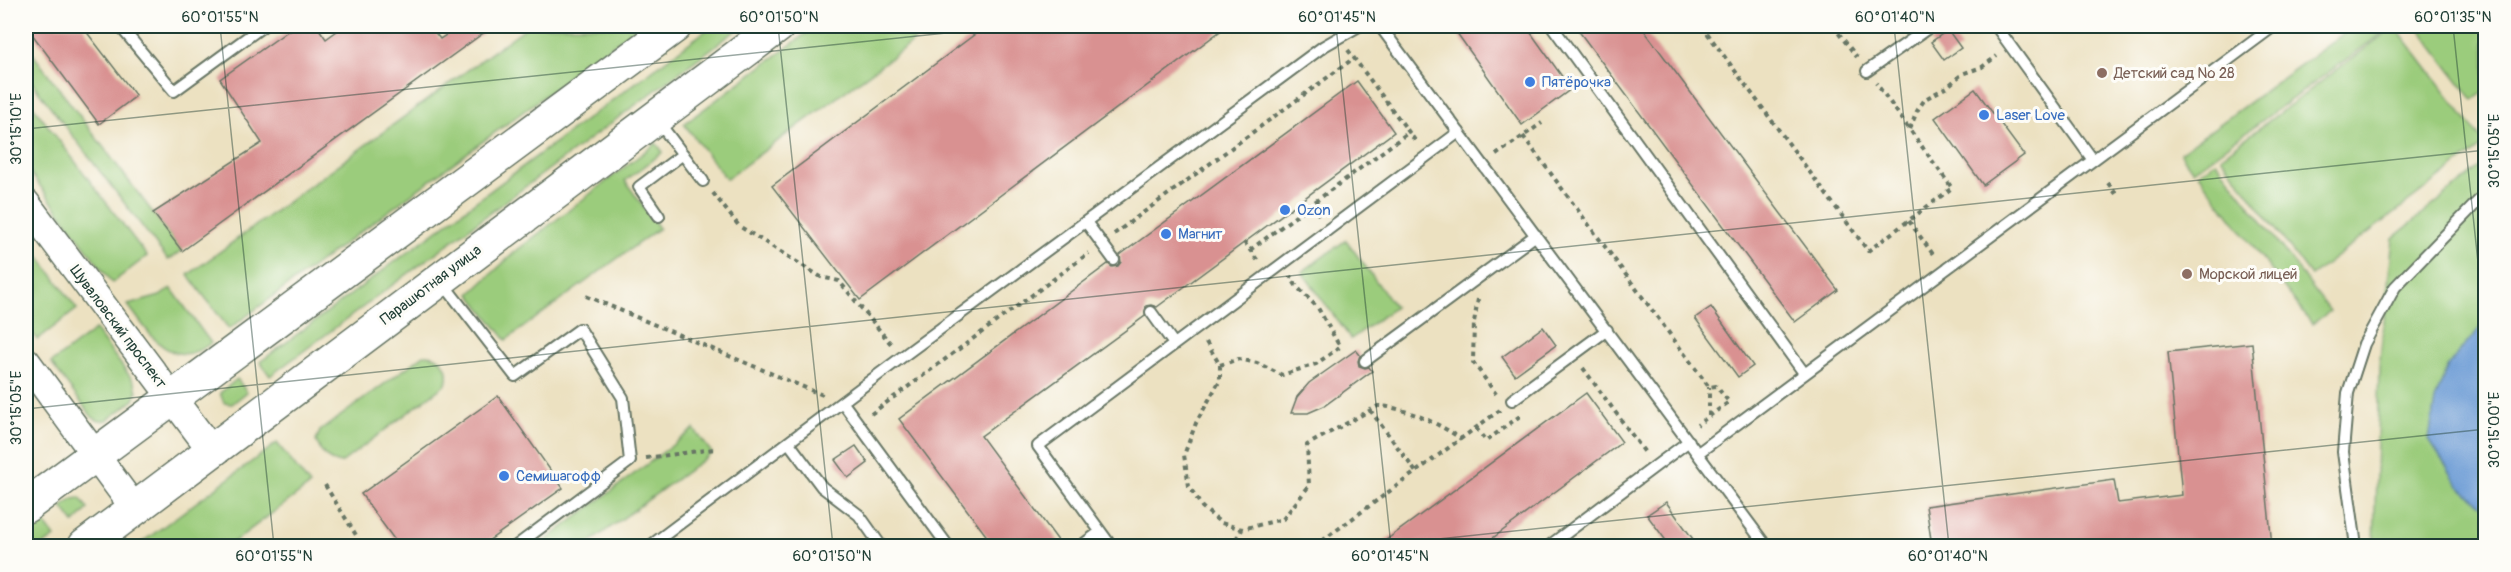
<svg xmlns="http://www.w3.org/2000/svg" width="2511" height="572" font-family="Pangolin,sans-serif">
<rect width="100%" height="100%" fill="#fdfcf7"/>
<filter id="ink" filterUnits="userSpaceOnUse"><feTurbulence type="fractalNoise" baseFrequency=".0167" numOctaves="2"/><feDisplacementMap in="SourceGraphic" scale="12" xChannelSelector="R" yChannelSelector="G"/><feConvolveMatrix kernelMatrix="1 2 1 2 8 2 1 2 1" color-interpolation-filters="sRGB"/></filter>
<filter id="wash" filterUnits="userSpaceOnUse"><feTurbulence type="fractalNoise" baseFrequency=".008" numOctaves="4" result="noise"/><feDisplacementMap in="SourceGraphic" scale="24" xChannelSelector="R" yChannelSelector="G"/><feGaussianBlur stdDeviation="1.35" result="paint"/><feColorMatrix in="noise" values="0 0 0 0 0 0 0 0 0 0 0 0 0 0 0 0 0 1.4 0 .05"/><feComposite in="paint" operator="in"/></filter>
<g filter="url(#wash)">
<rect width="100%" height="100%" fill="#ece1c1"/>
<path fill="#9bcc7c" stroke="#5d8458" stroke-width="1.5" d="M528,26H639L229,329L188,275Z
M712,26H742L270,376L260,362Z
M816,26H934L726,179L684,124Z
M2354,26H2392L2193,171L2180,153Z
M2395,26L2485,144L2311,276L2221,157Z
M2417,26H2485V91L2473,100Z
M26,45L182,251L168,260L26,75Z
M26,97L147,256L112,283L26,167Z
M656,143L663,152L625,181L659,228L506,340L470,294L516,251Z
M2216,161L2330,311L2312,324L2198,174Z
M2485,163V545L2374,546L2379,368L2393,238Z
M26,238L77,309L37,340L26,325Z
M1346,240L1395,307L1351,339L1302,272Z
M171,288L211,343C171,373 150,334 128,305L160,296Z
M95,330L135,383L137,392L134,400L107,420L99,421L92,417L51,363Z
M424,355C441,354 451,368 446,384L341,463C327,461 322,454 316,441L320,431Z
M237,379L247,392L232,404L224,403L220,393Z
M694,429L712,453L585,546H538Z
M277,443L310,485L228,546H137Z
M80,498L88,509L74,523L62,507L73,499Z
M43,521L55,537L42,546H26V534Z"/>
<path fill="#6c9bd5" stroke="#466c84" stroke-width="1.5" d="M2485,322V508L2459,486L2429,440L2435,400L2448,365Z"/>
<g id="blocks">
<path fill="#d99191" d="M26,26H82L136,96L99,124Z
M295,26H317L326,39L344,26H430L440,39L460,26H493L182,251L153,213L262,143L220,79Z
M986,26H1227L860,300L772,186Z
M1452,26H1526L1571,89L1522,125Z
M1575,26H1641L1838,290L1795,322Z
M1948,30L1961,48L1944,60L1931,42Z
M1357,81L1394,132L1157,307L1151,305L1146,306L1145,316L981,436L1062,546H994L899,419L1108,264L1112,267L1118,266L1121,262L1120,255Z
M1975,89L2024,155L1983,185L1935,118Z
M1711,307L1753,366L1738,377L1695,318Z
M1543,327L1556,345L1515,375L1502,357Z
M2252,343L2272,546H1932L1926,506L2114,480L2118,503L2182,495L2168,352Z
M1356,350L1360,355L1358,361L1359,366L1365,368L1369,367L1372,371L1324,406L1308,413H1291L1297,397L1309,383Z
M1586,393L1622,442L1548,497L1482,546H1378Z
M498,396L563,488L481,546H399L361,494Z
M856,446L868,463L848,478L835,460Z
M1666,502L1698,546H1670L1647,515Z"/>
</g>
</g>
<g filter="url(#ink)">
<use href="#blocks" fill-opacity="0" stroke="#677665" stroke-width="1.5"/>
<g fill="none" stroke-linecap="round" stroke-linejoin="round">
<g stroke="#677665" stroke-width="14">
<path id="service" d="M120,26L174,91L263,26
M1380,26L1766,546
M1552,26L1804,373
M1996,26L2093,160
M1867,71L1931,26
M657,120L703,181
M659,216L639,187L683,154
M1086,222L1114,260
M442,282L515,376L580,329L623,398L630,461L516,546
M1151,312L1174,344
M1365,361L1536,235
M1512,400L1607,330
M843,403L948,546
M789,443L822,487L859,515L881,546
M1698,453L2274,26
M650,546L902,357L1324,46L1359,26
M1081,546L1100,532
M1111,546L1038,446L1459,132
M1549,546L1689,441
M2356,546L2343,452L2348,393L2364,344L2395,287L2486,193"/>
</g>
<g stroke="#677665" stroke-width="30">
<path id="tertiary" d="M26,203L212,451
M26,361L135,509"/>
</g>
<g stroke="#677665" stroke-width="36">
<path id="primary" d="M26,506L675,26
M85,546L778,26"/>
</g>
<path stroke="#677665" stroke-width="4" stroke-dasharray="4.5 4.5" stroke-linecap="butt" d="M1702,26L1868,251L1952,188L1876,83
M1833,26L1857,57
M1348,50L1417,143
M1910,129L1917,111L1925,99L1947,87L1962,74L1982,67L1997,56
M1523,136L1709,387L1716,386L1729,402L1697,425
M1496,155L1542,123
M2108,183L2116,194
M713,193L739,226L821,277L839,281L891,344
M1311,204L1320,216
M1909,221L1935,257
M1114,234L1354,58
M1244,242L1258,261
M1250,250L1409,132
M586,296L825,396
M1478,299L1474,322L1473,362L1496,394
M1206,342L1220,365V380L1196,423L1184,455L1189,486L1202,507L1221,523L1242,529
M1220,365L1239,359L1257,363L1282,375L1316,364L1340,347L1318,308L1297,287L1290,276
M1583,368L1646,454
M1370,410L1416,472
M871,414L1089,253
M1709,416V387
M1476,428L1486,441L1520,416
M646,458L714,449
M325,485L356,535L357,546
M1139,546L1148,541L1163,540L1171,546
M1230,546L1241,532L1242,529L1283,519L1309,486L1307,445L1378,406C1401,406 1443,425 1461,439
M1315,546L1500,410"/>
<use href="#service" stroke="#fff" stroke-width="10"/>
<use href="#tertiary" stroke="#fff" stroke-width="27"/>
<use href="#primary" stroke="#fff" stroke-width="33"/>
</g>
</g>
<path fill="none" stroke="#1f3d34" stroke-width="1.5" stroke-opacity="0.45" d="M220,26L274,546M778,26L833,546M1336,26L1391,546M1894,26L1949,546M2453,26L2486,338M26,129L1013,26M26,409L2486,150M1372,546L2486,429"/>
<g fill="#8d6e63" stroke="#fdfcf7" stroke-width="2">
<circle cx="2102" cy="73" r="6"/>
<circle cx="2187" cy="274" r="6"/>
</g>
<g fill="#3f7fe0" stroke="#fdfcf7" stroke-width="2">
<circle cx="1530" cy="82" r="6"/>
<circle cx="1984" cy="115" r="6"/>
<circle cx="1285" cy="210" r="6"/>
<circle cx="1166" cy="234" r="6"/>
<circle cx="504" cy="476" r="6"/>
</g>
<g text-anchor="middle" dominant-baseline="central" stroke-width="6" stroke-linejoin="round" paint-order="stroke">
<g font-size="15" fill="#785e54" stroke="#fdfcf7" text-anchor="start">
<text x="2114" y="73">Детский сад № 28</text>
<text x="2199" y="274">Морской лицей</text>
</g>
<g font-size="15" fill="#366cbe" stroke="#fdfcf7" text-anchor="start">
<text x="1542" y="82">Пятёрочка</text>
<text x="1996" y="115">Laser Love</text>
<text x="1297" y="210">Ozon</text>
<text x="1178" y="234">Магнит</text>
<text x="516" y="476">Семишагофф</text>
</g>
<g font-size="15" fill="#1f3d34" stroke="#fdfcf7">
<text transform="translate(431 285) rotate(-37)">Парашютная улица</text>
<text transform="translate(118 327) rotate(53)">Шуваловский проспект</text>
</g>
</g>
<rect width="2511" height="572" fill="none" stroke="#fdfcf7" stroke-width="66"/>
<rect x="33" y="33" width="2445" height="506" fill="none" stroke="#1f3d34" stroke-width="2"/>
<g font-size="15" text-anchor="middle" fill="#1f3d34">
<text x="220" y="22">60°01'55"N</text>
<text x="779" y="22">60°01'50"N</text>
<text x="1337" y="22">60°01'45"N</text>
<text x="1895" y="22">60°01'40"N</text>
<text x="2453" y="22">60°01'35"N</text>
<text transform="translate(16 129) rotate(-90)" y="5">30°15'10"E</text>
<text transform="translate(2494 151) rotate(-90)" y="5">30°15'05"E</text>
<text transform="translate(16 408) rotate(-90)" y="5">30°15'05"E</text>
<text transform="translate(2494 430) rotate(-90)" y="5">30°15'00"E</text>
<text x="274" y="561">60°01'55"N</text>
<text x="832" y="561">60°01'50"N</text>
<text x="1390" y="561">60°01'45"N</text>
<text x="1948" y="561">60°01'40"N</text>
</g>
</svg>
